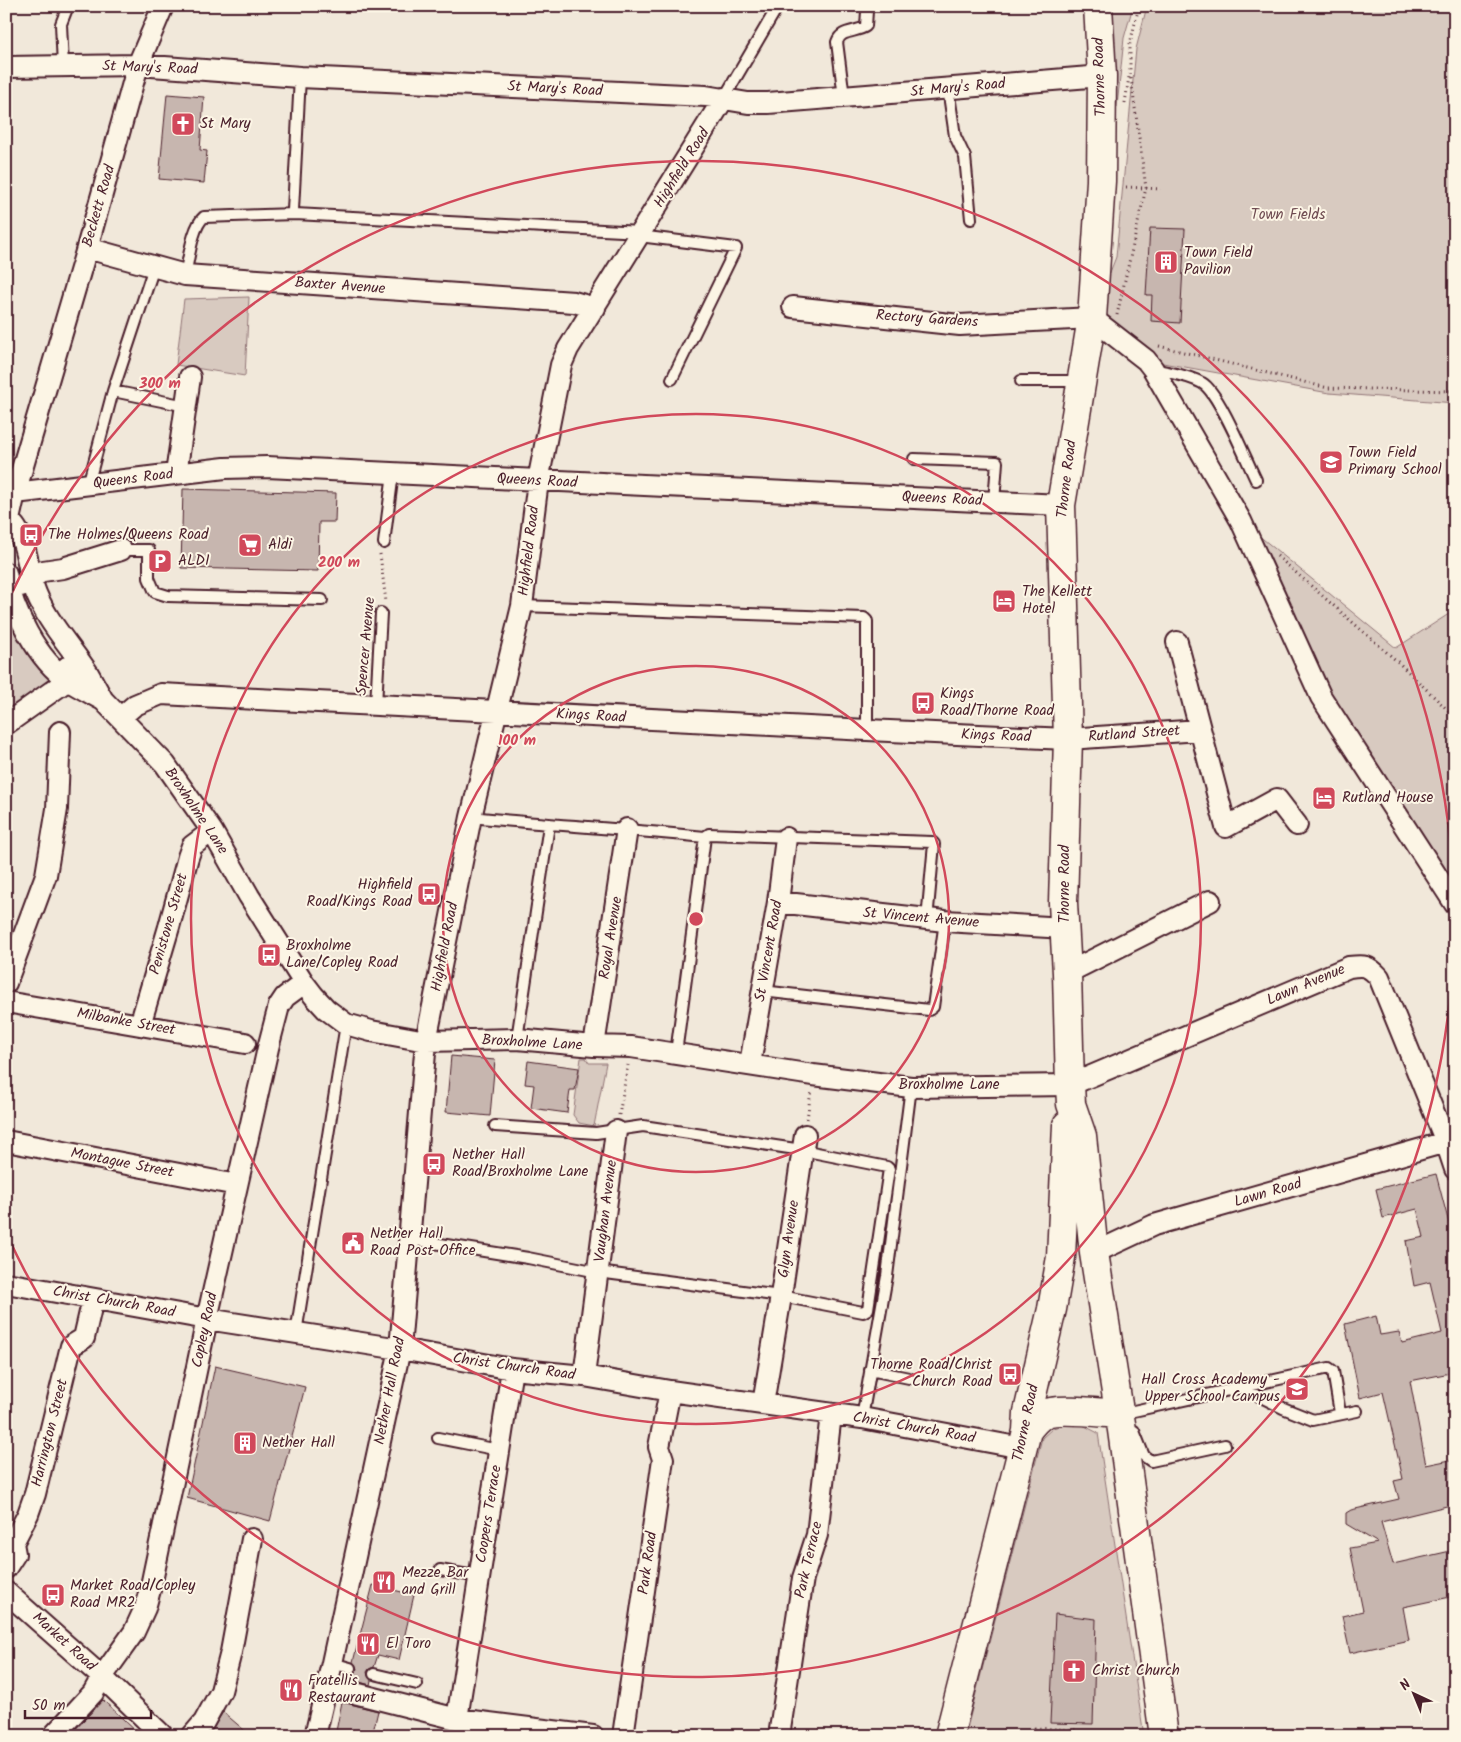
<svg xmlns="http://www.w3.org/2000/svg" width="1461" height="1742" font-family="Kalam,sans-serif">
<rect width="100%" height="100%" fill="#f1e8da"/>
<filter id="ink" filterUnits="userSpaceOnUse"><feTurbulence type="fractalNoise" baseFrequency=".02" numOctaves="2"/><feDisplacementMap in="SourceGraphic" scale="10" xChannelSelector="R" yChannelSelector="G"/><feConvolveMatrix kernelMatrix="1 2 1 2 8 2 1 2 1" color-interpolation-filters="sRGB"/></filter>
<g filter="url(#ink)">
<path fill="#d8cac0" stroke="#917476" d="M1111,6H1133L1124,38L1117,107L1114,103Z
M1147,6H1455V403L1329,393L1146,360L1092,318L1116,257L1136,49Z
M249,297L245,376L176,365L184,299Z
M1241,521L1396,648L1455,610V904L1321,697Z
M6,610L52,680L10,713L6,700Z
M581,1058H586L589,1063H606L594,1126L579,1123L573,1115Z
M1075,1421L1098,1433L1144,1736H965L1042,1438L1053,1428Z"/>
<path fill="#c7b6af" stroke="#4a1f2b" d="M167,94L204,97L200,150L207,151L204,183L159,179Z
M1150,228L1185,229L1180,323L1151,321L1152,295H1146Z
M183,489L336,493L335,522H319L318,571L181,568Z
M451,1056L495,1060L490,1116L446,1112Z
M528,1061L579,1068L575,1090H570L567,1113L531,1108L534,1085L525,1084Z
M1436,1174L1455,1246V1372L1410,1381L1426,1465L1455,1459V1504L1381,1522L1393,1564L1455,1550V1596L1403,1607L1409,1640L1350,1653L1342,1616L1363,1611L1350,1548L1378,1543L1346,1524V1513L1351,1510L1399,1499L1394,1481L1403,1479L1383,1392L1360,1398L1345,1324L1376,1316L1380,1335L1399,1332L1402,1343L1442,1333L1430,1282L1414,1286L1406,1241L1424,1237L1417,1209L1383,1218L1376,1189Z
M215,1366L305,1387L270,1521L187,1498Z
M373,1585L414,1595L399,1660L378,1655L374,1667L369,1669L367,1672L368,1676L371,1680L370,1685L349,1679L350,1675L354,1673L357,1669L356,1666L353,1662Z
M1055,1614L1096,1619L1093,1724L1050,1723Z
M103,1700L141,1736H69Z
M342,1702L378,1711L372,1736H335Z
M223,1712L251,1736H208Z"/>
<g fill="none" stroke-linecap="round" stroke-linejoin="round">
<g stroke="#4a1f2b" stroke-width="14">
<path id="lane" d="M63,66L61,24L68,6
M300,77L293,210L295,214L641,232
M948,88L955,136L965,157L971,219
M844,97L837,42C841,29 856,33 866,26L867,11
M724,98L778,6
M639,236L736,248L672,379
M185,275C189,259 192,227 204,217L295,214
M1154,369C1170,373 1188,375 1202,383C1219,392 1246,460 1256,480
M1021,381H1080
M113,391L186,406
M914,459L997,462L994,502
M88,485L113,391L154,267
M384,543L393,473
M121,550H149V578L155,592L168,596L322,600
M522,606L864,618L867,621V730
M376,705L381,613
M471,817C549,825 627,829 705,837
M762,991L929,1010L933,1007L945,921
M517,1039L549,825
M676,1053L705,837L709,834L932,842L934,844L927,920
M409,1239L528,1258L598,1272L781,1296L863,1312L868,1309L889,1169L887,1167L802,1150L643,1126L596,1133L495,1126
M296,1333L346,1024
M870,1370L909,1378
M1245,1387L1249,1391L1283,1408L1313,1420L1357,1411
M1120,1414L1329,1368L1333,1371L1340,1413
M862,1418L887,1276L911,1087
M1131,1431H1134L1144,1456L1151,1461L1225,1445
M438,1438L499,1450
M440,1570L480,1577
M332,1663L350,1668
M374,1674L417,1684"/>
</g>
<g stroke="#4a1f2b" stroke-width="24">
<path id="street" d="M6,67L138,65L300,77L706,96L748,103H768L1102,76
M87,248L185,275L574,302L595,308
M793,307L960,325L1092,318L1146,360L1153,369L1241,521L1321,697L1455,904
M176,474L190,377
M15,493L225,468L267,467L1061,505
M6,519C25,528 28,567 33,585C44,619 69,644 88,673C93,682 98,691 103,700C92,694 80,688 69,681C37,660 12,610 6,573
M6,533L15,493L87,248L138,65L163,6
M21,586L43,571L63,568L121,550
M1177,642L1226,827L1277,799L1297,825
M103,700L165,764L212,831L249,896L304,983L314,996L326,1009L346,1024L371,1031L426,1041L517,1039L594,1046L631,1047L813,1075L911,1087L1070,1085L1349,967C1364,965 1368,965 1379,977L1446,1142L1455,1169
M121,717L135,705L161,694L867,730L1068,739L1200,730
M6,724L68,680L67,667
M778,902L945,921L1065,928
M1067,973L1210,901
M6,983L46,875L57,809L60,732
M6,1002L245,1043
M140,1025L169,927L188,857L192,846L212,831
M594,1046L627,829
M750,1064L778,902L786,838
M6,1141L237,1185
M1094,1253L1154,1225L1446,1142
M6,1283L207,1319L400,1349L512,1369L584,1376L670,1391L862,1418L1022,1448
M584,1376L616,1131
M763,1404L781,1296L805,1135
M6,1568L15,1554L13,1543L28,1514L35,1494L71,1346L84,1338L93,1299
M6,1592L102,1677L163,1736
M327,1686L457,1719L593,1736
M457,1719L512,1369
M53,1736L93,1693L102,1677L134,1632L145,1608L151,1586L207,1319L268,1048L279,1006L285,997L304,983
M192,1736L204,1722L221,1691L231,1652L252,1539
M315,1736L332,1663L400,1349L426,1041L471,817L522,606L538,481L561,365L568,349L724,98
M623,1736L663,1459L659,1447L670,1391
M779,1736L803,1578L817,1535L831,1414"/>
</g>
<g stroke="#4a1f2b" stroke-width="31">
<path id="secondary" d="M1098,6L1102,76L1101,181L1092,318L1061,505L1068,739L1063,903L1067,973L1070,1085L1071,1104L1082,1136L1094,1253L1122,1430L1164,1736
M1027,1431C1032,1424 1037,1418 1044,1414C1057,1407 1103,1413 1119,1414
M949,1736L1027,1431L1028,1412L1052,1309L1061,1257L1067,1125"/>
</g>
<path stroke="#4a1f2b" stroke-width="3" stroke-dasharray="1 4" stroke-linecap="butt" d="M1125,103L1129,77
M1126,187L1161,189
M1117,315L1146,188L1130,71V44L1139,6
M1159,346L1328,388L1455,391
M380,554L386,602
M1277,556L1399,663L1455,717
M619,1115L628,1065
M807,1119L811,1091
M1028,1736L1035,1728L1078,1730L1082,1736"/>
<use href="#lane" stroke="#fcf5e5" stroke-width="10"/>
<use href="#street" stroke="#fcf5e5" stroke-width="20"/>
<use href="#secondary" stroke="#fcf5e5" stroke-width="28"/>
</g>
</g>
<g fill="none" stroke="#d1495b" stroke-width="2.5">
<circle cx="696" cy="919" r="253"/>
<circle cx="696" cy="919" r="505"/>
<path d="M9 599A758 758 0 1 1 9 1239"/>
</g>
<defs>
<g id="church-square" transform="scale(1.25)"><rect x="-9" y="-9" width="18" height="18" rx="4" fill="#d1495b" stroke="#fcf5e5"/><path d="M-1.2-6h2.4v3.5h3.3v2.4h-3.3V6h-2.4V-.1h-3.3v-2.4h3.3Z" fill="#fff"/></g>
<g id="building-square" transform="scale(1.25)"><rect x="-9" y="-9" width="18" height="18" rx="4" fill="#d1495b" stroke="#fcf5e5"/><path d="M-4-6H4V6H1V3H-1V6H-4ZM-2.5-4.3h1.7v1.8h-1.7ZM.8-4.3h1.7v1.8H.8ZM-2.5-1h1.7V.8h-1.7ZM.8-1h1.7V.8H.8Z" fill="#fff"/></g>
<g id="school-square" transform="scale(1.25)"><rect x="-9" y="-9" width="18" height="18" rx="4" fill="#d1495b" stroke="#fcf5e5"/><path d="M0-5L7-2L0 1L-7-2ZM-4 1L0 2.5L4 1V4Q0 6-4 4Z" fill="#fff"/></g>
<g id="bus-square" transform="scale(1.25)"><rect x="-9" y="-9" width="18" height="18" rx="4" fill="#d1495b" stroke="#fcf5e5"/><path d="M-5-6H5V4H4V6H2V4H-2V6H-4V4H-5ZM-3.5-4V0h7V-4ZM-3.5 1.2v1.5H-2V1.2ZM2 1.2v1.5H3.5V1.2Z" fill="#fff"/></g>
<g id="supermarket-square" transform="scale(1.25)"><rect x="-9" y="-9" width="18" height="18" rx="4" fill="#d1495b" stroke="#fcf5e5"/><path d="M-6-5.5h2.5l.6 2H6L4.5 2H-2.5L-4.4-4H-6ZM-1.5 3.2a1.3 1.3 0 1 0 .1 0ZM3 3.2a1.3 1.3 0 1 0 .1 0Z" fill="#fff"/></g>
<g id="parking-square" transform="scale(1.25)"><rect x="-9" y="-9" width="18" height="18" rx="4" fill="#d1495b" stroke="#fcf5e5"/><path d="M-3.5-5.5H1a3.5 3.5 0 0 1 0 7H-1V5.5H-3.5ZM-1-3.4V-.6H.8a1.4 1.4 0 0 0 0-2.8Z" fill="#fff"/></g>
<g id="hotel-square" transform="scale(1.25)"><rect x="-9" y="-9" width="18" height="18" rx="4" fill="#d1495b" stroke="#fcf5e5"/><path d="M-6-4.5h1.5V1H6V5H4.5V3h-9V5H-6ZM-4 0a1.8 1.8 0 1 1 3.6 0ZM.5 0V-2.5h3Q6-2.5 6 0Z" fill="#fff"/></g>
<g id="civic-square" transform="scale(1.25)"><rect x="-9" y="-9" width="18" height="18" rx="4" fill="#d1495b" stroke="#fcf5e5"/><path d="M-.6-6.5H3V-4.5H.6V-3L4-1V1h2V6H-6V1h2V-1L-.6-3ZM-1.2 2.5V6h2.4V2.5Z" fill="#fff"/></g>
<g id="restaurant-square" transform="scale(1.25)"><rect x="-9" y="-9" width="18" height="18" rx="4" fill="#d1495b" stroke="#fcf5e5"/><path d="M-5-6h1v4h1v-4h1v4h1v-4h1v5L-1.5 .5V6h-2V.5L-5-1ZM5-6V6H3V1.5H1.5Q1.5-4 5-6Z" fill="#fff"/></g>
</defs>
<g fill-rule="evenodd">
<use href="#church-square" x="183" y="124"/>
<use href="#building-square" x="1166" y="262"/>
<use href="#school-square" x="1331" y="462"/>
<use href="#bus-square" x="31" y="535"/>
<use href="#supermarket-square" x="250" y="545"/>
<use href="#parking-square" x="160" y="561"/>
<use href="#hotel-square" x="1004" y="601"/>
<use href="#bus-square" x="923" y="703"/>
<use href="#hotel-square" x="1324" y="798"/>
<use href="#bus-square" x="429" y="894"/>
<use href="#bus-square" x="269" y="955"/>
<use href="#bus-square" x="434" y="1164"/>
<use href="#civic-square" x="353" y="1243"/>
<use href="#bus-square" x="1010" y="1374"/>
<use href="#school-square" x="1297" y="1389"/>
<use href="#building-square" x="245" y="1443"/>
<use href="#restaurant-square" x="384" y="1582"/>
<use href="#bus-square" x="53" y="1595"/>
<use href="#restaurant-square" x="368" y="1644"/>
<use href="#church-square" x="1074" y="1671"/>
<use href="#restaurant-square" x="291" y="1690"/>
</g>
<g text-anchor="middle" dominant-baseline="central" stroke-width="4" stroke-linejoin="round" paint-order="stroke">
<g font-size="15" fill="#4a1f2b" stroke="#fcf5e5">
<text transform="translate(150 68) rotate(2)">St Mary's Road</text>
<text transform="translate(1100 77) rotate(-92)">Thorne Road</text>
<text transform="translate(958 88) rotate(-5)">St Mary's Road</text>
<text transform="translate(555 89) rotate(3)">St Mary's Road</text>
<text transform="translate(682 168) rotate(-58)">Highfield Road</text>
<text transform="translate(99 206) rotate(-74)">Beckett Road</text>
<text transform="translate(340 286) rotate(4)">Baxter Avenue</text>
<text transform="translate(927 319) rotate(4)">Rectory Gardens</text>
<text transform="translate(133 479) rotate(-7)">Queens Road</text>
<text transform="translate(1067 479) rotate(-83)">Thorne Road</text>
<text transform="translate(537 481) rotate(3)">Queens Road</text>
<text transform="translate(942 499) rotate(3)">Queens Road</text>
<text transform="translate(529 551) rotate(-83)">Highfield Road</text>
<text transform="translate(366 646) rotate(-85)">Spencer Avenue</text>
<text transform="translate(591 716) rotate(3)">Kings Road</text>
<text transform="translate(1134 734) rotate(-4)">Rutland Street</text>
<text transform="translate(996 736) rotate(2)">Kings Road</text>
<text transform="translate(196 811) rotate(56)">Broxholme Lane</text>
<text transform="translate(1065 884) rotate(-90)">Thorne Road</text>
<text transform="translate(921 918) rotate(5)">St Vincent Avenue</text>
<text transform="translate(169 924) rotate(-74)">Penistone Street</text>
<text transform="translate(611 938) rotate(-81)">Royal Avenue</text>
<text transform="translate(445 947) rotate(-79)">Highfield Road</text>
<text transform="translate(769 951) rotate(-80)">St Vincent Road</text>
<text transform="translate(1306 985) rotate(-23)">Lawn Avenue</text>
<text transform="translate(126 1022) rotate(10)">Milbanke Street</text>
<text transform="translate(532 1043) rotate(3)">Broxholme Lane</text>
<text x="949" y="1085">Broxholme Lane</text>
<text transform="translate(122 1163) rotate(11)">Montague Street</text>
<text transform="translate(1268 1193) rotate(-16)">Lawn Road</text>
<text transform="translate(606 1211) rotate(-83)">Vaughan Avenue</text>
<text transform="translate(789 1239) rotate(-82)">Glyn Avenue</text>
<text transform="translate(114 1302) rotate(10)">Christ Church Road</text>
<text transform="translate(205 1330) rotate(-78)">Copley Road</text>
<text transform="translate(514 1367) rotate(8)">Christ Church Road</text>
<text transform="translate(390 1391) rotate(-79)">Nether Hall Road</text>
<text transform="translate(1026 1423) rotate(-78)">Thorne Road</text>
<text transform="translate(914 1428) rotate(10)">Christ Church Road</text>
<text transform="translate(50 1433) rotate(-76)">Harrington Street</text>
<text transform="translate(489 1514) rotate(-81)">Coopers Terrace</text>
<text transform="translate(809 1560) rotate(-77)">Park Terrace</text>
<text transform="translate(648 1563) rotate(-82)">Park Road</text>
<text transform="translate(64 1642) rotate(42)">Market Road</text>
</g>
<g font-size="15" fill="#4a1f2b" stroke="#fcf5e5" text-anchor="start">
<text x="200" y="124">St Mary</text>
<text x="1184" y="253">Town Field<tspan x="1184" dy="17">Pavilion</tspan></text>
<text x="1348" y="453">Town Field<tspan x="1348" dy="17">Primary School</tspan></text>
<text x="48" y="535">The Holmes/Queens Road</text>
<text x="268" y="545">Aldi</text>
<text x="178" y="561">ALDI</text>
<text x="1022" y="592">The Kellett<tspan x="1022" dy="17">Hotel</tspan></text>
<text x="940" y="694">Kings<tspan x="940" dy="17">Road/Thorne Road</tspan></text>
<text x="1342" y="798">Rutland House</text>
<text x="412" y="885" text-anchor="end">Highfield<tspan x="412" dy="17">Road/Kings Road</tspan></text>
<text x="286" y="946">Broxholme<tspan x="286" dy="17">Lane/Copley Road</tspan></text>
<text x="452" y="1155">Nether Hall<tspan x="452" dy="17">Road/Broxholme Lane</tspan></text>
<text x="370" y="1234">Nether Hall<tspan x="370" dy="17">Road Post Office</tspan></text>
<text x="992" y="1365" text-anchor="end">Thorne Road/Christ<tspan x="992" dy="17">Church Road</tspan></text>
<text x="1280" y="1380" text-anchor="end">Hall Cross Academy -<tspan x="1280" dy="17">Upper School Campus</tspan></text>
<text x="262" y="1443">Nether Hall</text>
<text x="402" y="1573">Mezze Bar<tspan x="402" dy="17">and Grill</tspan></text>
<text x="70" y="1586">Market Road/Copley<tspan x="70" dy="17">Road MR2</tspan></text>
<text x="386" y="1644">El Toro</text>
<text x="1092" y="1671">Christ Church</text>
<text x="308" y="1681">Fratellis<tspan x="308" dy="17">Restaurant</tspan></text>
</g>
<g font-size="15" fill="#6e4a50" stroke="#fcf5e5">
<text x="1288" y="215">Town Fields</text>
</g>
</g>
<circle cx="696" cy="919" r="8" fill="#d1495b" stroke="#fcf5e5" stroke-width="2.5"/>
<g font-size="15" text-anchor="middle" font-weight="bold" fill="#d1495b" stroke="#fcf5e5" stroke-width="4" stroke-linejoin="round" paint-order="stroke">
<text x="160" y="388">300 m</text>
<text x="339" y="567">200 m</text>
<text x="517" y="745">100 m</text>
</g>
<rect width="1461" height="1742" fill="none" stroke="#fcf5e5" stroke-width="25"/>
<rect x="12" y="12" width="1436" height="1717" fill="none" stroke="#4a1f2b" stroke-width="2" filter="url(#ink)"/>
<g transform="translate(1414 1694) rotate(316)" stroke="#fcf5e5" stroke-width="4" paint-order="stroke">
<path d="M0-4L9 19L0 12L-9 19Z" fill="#4a1f2b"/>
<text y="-8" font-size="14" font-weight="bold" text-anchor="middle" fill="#4a1f2b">N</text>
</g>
<path d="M25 1710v8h126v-8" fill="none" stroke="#4a1f2b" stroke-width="2.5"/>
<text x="32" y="1710" font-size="15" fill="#4a1f2b" stroke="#fcf5e5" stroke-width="4" paint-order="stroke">50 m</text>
</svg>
